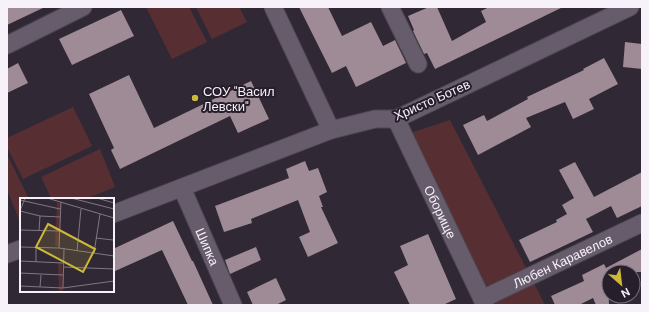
<svg xmlns="http://www.w3.org/2000/svg" width="649" height="312" font-family="'DM Sans',sans-serif">
<rect width="100%" height="100%" fill="#312835"/>
<path fill="#572f33" d="M146,7H189L207,42L172,59Z
M196,7H239L247,22L212,39Z
M73,107L92,146L23,179L7,147V138Z
M450,120L545,305H486L404,135Z
M100,149L115,187L85,199H50L51,198L41,177Z
M7,154L29,199H21V224L7,190Z"/>
<path fill="#9e8b95" d="M7,7H45L7,25Z
M299,7H328L342,36L371,22L383,46L395,40L406,63L356,87L346,66L332,73Z
M429,7H437L452,41L486,22L481,11L489,7H563L435,69L427,53L424,54L413,31L414,30L408,16Z
M121,10L134,36L72,65L59,39Z
M625,42L642,44V69L623,67Z
M604,58L618,84L589,99L594,109L573,119L565,102L526,118L531,127L478,155L463,125L484,115L487,121L528,99L527,97L584,70L583,69Z
M18,63L28,83L7,93V69Z
M129,75L154,128L251,81L269,119L238,133L230,116L120,169L111,150L114,148L89,94Z
M305,161L309,171L318,168L327,192L319,196L323,207H321L338,243L308,257L299,237L310,232L298,200L251,219L252,223L224,232L215,206L289,178L286,169Z
M575,162L594,197L642,172V206L617,218L611,206L586,219L593,232L530,262L519,240L557,222L556,220L567,214L562,205L574,198L559,170Z
M173,221L192,261H193L213,305H188L162,250L113,272V249Z
M428,234L456,299L443,305H410L394,272L408,265L400,246Z
M256,247L261,260L230,274L225,260Z
M642,249V272H608L609,305H596L593,298L579,305H555L551,296L584,281L582,275L604,264L606,268Z
M276,278L286,300L276,305H253L247,292Z"/>
<g fill="none" stroke-linecap="round" stroke-linejoin="round">
<g stroke="#4e4751" stroke-width="19">
<g id="minor">
<path d="M273,7L331,130"/>
<path d="M390,7L418,64"/>
<path d="M7,45L83,7"/>
<path id="s1" d="M396,119L485,305"/>
<path id="s2" d="M182,188L233,305"/>
<path d="M113,214L331,130L375,119H396L630,7"/>
<path d="M7,254L21,249"/>
<path id="s3" d="M482,299L642,223"/>
</g>
</g>
<use href="#minor" stroke="#665c6b" stroke-width="17"/>
</g>
<circle fill="#cdb938" stroke="#271e2b" stroke-width="1.5" cx="195" cy="98" r="4"/>
<g text-anchor="middle" dominant-baseline="central" stroke-width="4" stroke-linejoin="round" paint-order="stroke">
<g font-size="13" fill="#f7f1f9" stroke="#271e2b" text-anchor="start">
<text x="203" y="91">СОУ "Васил<tspan x="203" dy="15">Левски"</tspan></text>
</g>
<g font-size="13" fill="#f7f1f9" stroke="#271e2b">
<text transform="translate(432 100) rotate(-24)">Христо Ботев</text>
<text stroke="none"><textPath href="#s1" startOffset="103">Оборище</textPath></text>
<text stroke="none"><textPath href="#s2" startOffset="64">Шипка</textPath></text>
<text stroke="none"><textPath href="#s3" startOffset="89">Любен Каравелов</textPath></text>
</g>
</g>
<g transform="translate(20 198)">
<rect width="94" height="94" fill="#312835"/>
<path d="M37,4L41,5L39,48H35ZM38,65H42L43,94H39Z" fill="#572f33"/>
<path fill="none" stroke="#807883" stroke-width="1" d="M27,0L94,20M51,0L94,11M77,0L94,5M0,2L40,11M0,13L20,18L40,19M0,13L5,0M0,32L39,33M19,33L20,18M76,40L93,42M0,49L39,50L94,58M39,50L41,4M57,53L61,11M74,55L80,16M0,63L43,65M16,64V49M43,69L94,71M0,75L43,77M0,88L43,90L94,83M20,89L21,77M43,90L44,51"/>
<path fill="#cdb938" fill-opacity="0.15" stroke="#cdb938" stroke-width="2" d="M28,26L75,51L63,74L16,49Z"/>
<rect width="94" height="94" fill="none" stroke="#f7f1f9" stroke-width="2"/>
</g>
<rect width="649" height="312" fill="none" stroke="#f7f1f9" stroke-width="16"/>
<g transform="translate(621 284) rotate(152)"><circle r="19" fill="#271e2b" stroke="#7a727d"/>
<path d="M0-3L7 15L0 10L-7 15Z" fill="#cdb938"/>
<text y="-6" font-size="11" font-weight="bold" text-anchor="middle" fill="#f7f1f9">N</text>
</g>
</svg>
